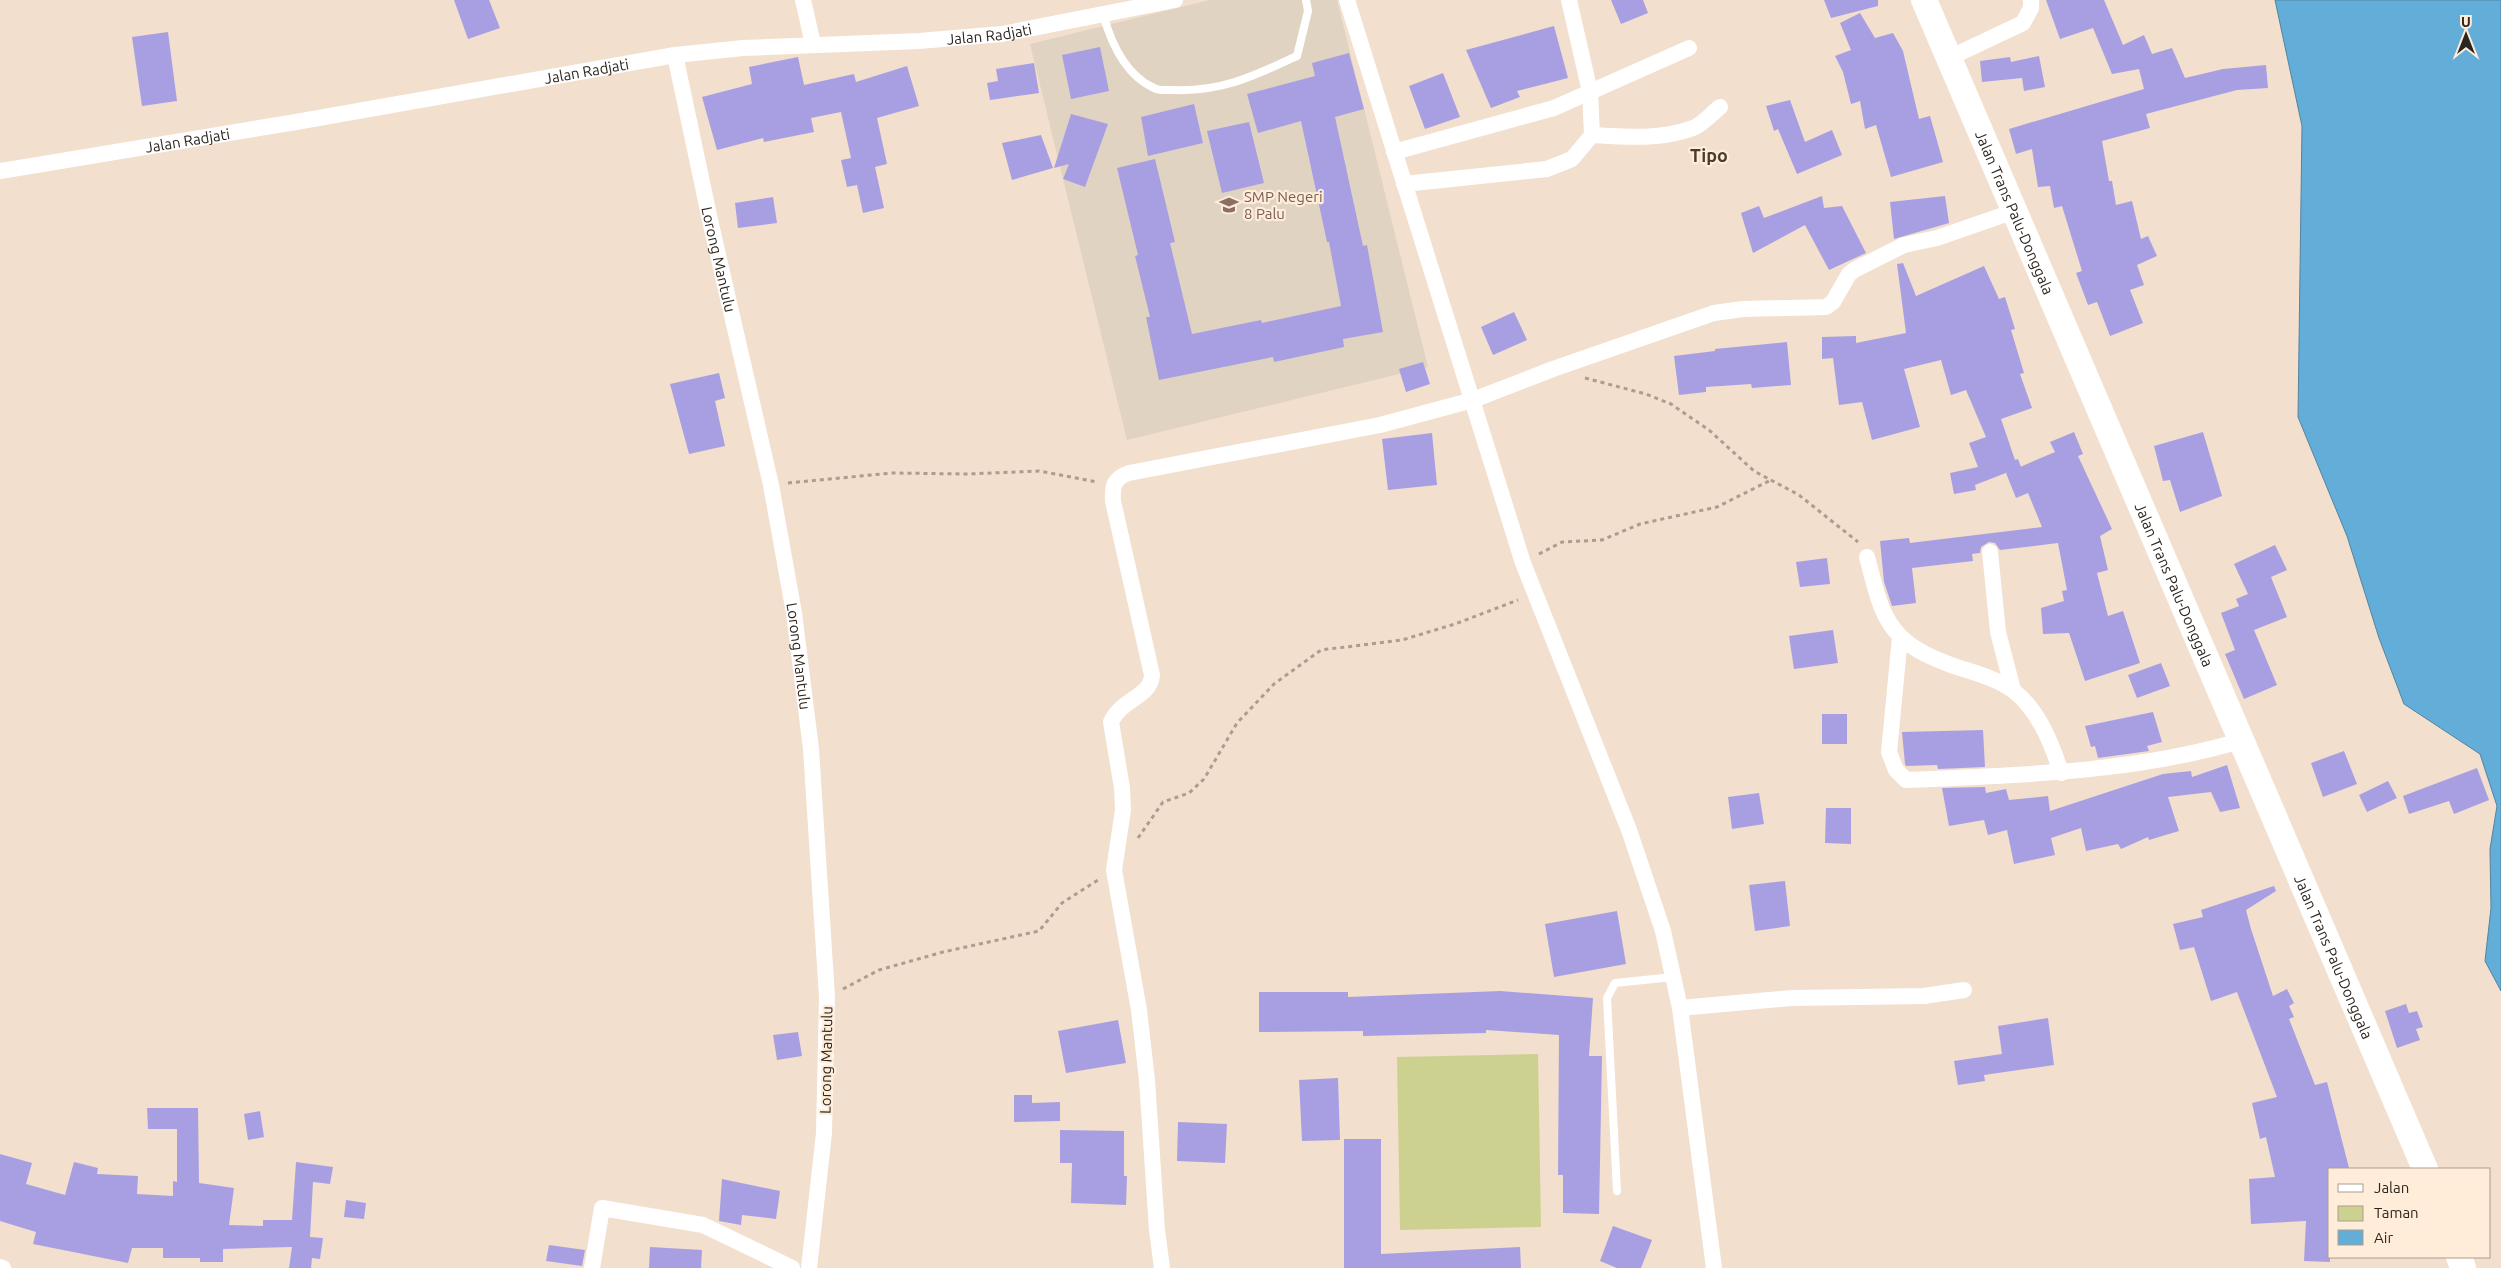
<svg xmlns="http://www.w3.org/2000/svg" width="2501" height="1268" font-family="Ubuntu,sans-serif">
<rect width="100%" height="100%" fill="#f2dfcd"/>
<path fill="#e0d3c1" d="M1210,0H1337L1428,367L1127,440L1030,44Z"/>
<path fill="#ccd18f" d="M1538,1054L1541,1227L1400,1230L1397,1057Z"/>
<path fill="#63add9" stroke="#5284a1" d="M2275,0H2501V991L2485,961L2491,908L2490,849L2497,806L2480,754L2404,704L2379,638L2347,536L2298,417L2302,126Z"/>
<path fill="#a89fe3" d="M454,0H489L500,28L468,39Z
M1611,0H1643L1648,13L1621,24Z
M1824,0H1878V6L1831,18Z
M2046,0H2104L2123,45L2144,35L2152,54L2172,48L2185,78L2223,69L2266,65L2268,88L2237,90L2146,114L2150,128L2102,141L2109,181H2112L2116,205L2132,201L2141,239L2148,236L2157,256L2137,265L2144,285L2130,290L2143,323L2110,336L2097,302L2088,305L2076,273L2082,271L2062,206L2054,208L2050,186L2038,187L2032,149L2016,154L2009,129L2144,89L2139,69L2112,74L2093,28L2060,39Z
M1860,13L1875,38L1893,33L1903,51L1919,119L1930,116L1943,162L1891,177L1876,125L1865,129L1860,101L1851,104L1843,72L1835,56L1851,50L1840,23Z
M1554,26L1568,78L1517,91L1520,97L1491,108L1466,50Z
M168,32L177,101L142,106L132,37Z
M1100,47L1109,91L1071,99L1062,55Z
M1349,53L1364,109L1335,117L1363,246L1367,245L1383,332L1343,339L1344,347L1274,362L1273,357L1159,380L1146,317H1150L1135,256L1138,255L1117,168L1155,159L1175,242L1170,243L1192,334L1261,320L1262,323L1341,306L1329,242H1327L1301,121L1258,133L1247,94L1315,76L1312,63Z
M2039,56L2045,87L2024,91L2022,78L1982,82L1980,61L2010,57L2011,62Z
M798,57L804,85L854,74L856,82L907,66L919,106L877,118L887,164L875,167L884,208L863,213L857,185L847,187L841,160L851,158L841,112L811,118L814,132L764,142L763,138L717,150L702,97L752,84L749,67Z
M1034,63L1039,93L990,100L987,83L998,81L996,69Z
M1443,73L1460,117L1425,129L1409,86Z
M1790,100L1805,142L1832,130L1842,155L1797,174L1778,129L1774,131L1766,106Z
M1194,104L1203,143L1148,156L1141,117Z
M1071,114L1108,124L1085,187L1063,179L1069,164L1054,168Z
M1249,122L1264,183L1222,193L1207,131Z
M1041,135L1053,168L1012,180L1002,143Z
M1822,196L1824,208L1842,206L1866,253L1829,270L1805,225L1753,253L1741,213L1759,206L1764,218Z
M1945,196L1949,223L1894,239L1890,202Z
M773,197L777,223L738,228L735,203Z
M1903,263L1916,296L1984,266L1999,299L2005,297L2015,329L2011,330L2024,373L2020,374L2032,408L2001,419L2015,460L2018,459L2021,467L1975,485L1976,490L1954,494L1950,473L1978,467L1969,443L1986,437L1966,390L1951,395L1941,360L1904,369L1920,427L1872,440L1862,402L1839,405L1833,358L1822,359V337L1856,336V343L1906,333L1897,264Z
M1514,312L1527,340L1493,355L1481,327Z
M1787,342L1791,385L1752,388L1751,384L1706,387V392L1679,395L1674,356L1715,351V349Z
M1423,362L1430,384L1406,392L1399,369Z
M719,373L725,398L715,401L725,446L689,454L670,384Z
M2074,432L2083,454L2078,456L2112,529L2100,536L2108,570L2097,573L2108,616L2123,611L2140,663L2085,681L2069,633L2043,634L2041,608L2064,601L2062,591L2067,590L2058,543L2000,550L1995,543L1989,542L1981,547L1980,553L1972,554L1973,561L1912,568L1916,603L1892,606L1884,582L1880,541L1909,538L1910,543L2042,527L2028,493L2016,498L2006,473L2055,452L2050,442Z
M2203,432L2222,496L2180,512L2170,480L2163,481L2154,446Z
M1432,433L1437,485L1388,490L1382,439Z
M2275,545L2287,570L2271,577L2287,617L2254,630L2277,685L2244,699L2225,654L2235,650L2221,613L2239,606L2236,599L2248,594L2234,564Z
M1827,558L1830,584L1800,587L1796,562Z
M1833,630L1838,663L1794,669L1789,636Z
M2161,663L2170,686L2137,698L2128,675Z
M2153,712L2162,742L2147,746L2149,751L2098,758L2095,746L2091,747L2085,726Z
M1822,714H1847V744H1822Z
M1983,730L1985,767L1938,769L1937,765L1906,766L1905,764L1902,732Z
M2344,751L2357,784L2323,797L2311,763Z
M2227,765L2240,808L2220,812L2211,792L2168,797L2179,831L2149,840L2148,837L2121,849L2118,844L2086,851L2081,828L2051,838L2055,855L2014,864L2007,830L1988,835L1984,820L1949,826L1942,788L1985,787L1986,793L2006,789L2009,800L2048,796L2050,811L2163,774L2191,771L2192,777Z
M2477,768L2489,800L2454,814L2449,801L2409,814L2403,796Z
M2388,781L2397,798L2367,812L2359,795Z
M1759,793L1764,824L1732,829L1728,797Z
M1826,808H1851V844L1825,843Z
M1785,881L1790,926L1755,931L1749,885Z
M2274,886L2276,891L2246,910L2251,929L2273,996L2287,989L2294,1003L2289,1006L2294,1017L2289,1019L2315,1085L2327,1082L2349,1168L2330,1169V1262L2304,1261L2306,1221L2251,1224L2249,1179L2275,1177L2266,1137L2260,1139L2252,1103L2277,1097L2237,992L2211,1001L2194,947L2180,950L2173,924L2203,917L2201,910Z
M1617,911L1626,964L1554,977L1545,924Z
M1500,991L1593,998L1589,1056H1602L1599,1214L1563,1213V1175H1558L1559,1035L1486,1030V1033L1363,1036V1031L1259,1032V992H1348V997Z
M2406,1004L2409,1013L2417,1011L2423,1027L2416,1029L2420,1040L2397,1048L2385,1011Z
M2048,1018L2054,1065L1984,1075L1985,1081L1958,1085L1954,1061L2002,1054L1998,1026Z
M1118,1020L1126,1063L1066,1073L1058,1031Z
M798,1032L802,1056L777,1060L773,1035Z
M1338,1078L1340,1140L1302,1141L1299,1080Z
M1014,1095H1032V1103L1060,1102V1121L1014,1122Z
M147,1108H198L199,1183L234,1188L229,1225L263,1226V1220H292L296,1162L333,1167L330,1184L313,1182L310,1237L323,1238L320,1259L312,1258L311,1268H289L292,1247L223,1249V1262H200V1258H163V1248H132L128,1263L33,1244L36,1232L0,1221V1154L32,1163L26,1184L65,1195L74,1162L98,1168L97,1174L138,1176L137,1194L173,1196V1181L177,1182V1129H148Z
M260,1111L264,1137L248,1140L244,1114Z
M1178,1122L1227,1124L1225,1163L1177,1161Z
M1060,1130L1124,1131V1176H1127L1126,1205L1071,1203L1072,1163H1060Z
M1344,1139H1381V1254L1520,1247L1521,1268H1344Z
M722,1179L780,1191L776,1219L742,1215L741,1225L719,1221Z
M346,1200L366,1203L364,1219L344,1217Z
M1613,1226L1652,1240L1641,1268H1617L1600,1261Z
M549,1245L585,1250L582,1266L546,1261Z
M650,1247L702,1250L701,1268H649Z"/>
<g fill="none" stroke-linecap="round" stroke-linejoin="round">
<path stroke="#ac9d8f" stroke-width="3" stroke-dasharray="4 4" stroke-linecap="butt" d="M1585,378L1646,394L1671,404L1709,430L1754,471L1799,495L1858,542
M788,483L892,473L967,474L1039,471L1097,482
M1539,554L1562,542L1602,540L1640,524L1717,507L1771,480
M1138,838L1163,802L1189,793L1204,779L1237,723L1274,684L1321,650L1402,640L1455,624L1518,600
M843,989L879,970L943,952L1039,931L1062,903L1098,880"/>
<path stroke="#fff" stroke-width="8" d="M1103,14C1111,43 1125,75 1154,88C1159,91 1167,90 1173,90C1222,92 1254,76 1297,56L1308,11L1306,0
M1617,1191L1607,998L1615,983L1673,977"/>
<g stroke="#fff" stroke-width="16">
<path d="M803,0L813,44"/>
<path d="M1347,0L1523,563L1629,830L1663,931L1680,1008L1714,1268"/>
<path id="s1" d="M675,55L710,220L771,485L794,613L811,749L827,997L824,1133L809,1268"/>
<path d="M1949,58L2023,23L2031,8V0"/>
<path d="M1592,135C1625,137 1661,140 1693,128C1702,125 1712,113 1720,107"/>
<path d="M1394,152L1554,108L1590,92L1569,0"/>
<path id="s2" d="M0,171L296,122L675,55L743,48L919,41L1002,34L1175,0"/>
<path d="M1404,184L1547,169L1572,159L1592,135L1590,92L1689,48"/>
<path d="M1990,552L1998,632L2013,690"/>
<path d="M1867,557C1875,585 1879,616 1901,637C1915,651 1933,658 1951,665C1971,672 1997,678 2014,691C2039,711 2052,744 2061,773"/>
<path d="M1900,637L1889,752L1896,770L1906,780C2019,775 2131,773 2240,741"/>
<path d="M1680,1008L1792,998L1924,996L1964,990"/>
<path d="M0,1267L3,1268"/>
<path d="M592,1268L602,1208L703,1225L792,1268"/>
<path d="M1162,1268L1157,1230L1147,1080L1139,1010L1114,870L1123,810L1122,788L1111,722C1121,699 1151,697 1152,675L1113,501C1112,486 1114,478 1129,473L1380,425L1473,400L1553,369L1714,313L1743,309L1826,307L1833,302L1849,274L1856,269L1904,245L1937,238L2015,211"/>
</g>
<g stroke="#fff" stroke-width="26">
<path id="s3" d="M1924,0L2425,1169"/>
<path d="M2459,1257L2463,1268"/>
</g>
</g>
<defs>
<g id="school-bare" transform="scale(1.5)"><path d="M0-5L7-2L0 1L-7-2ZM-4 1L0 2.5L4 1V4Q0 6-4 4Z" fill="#8d6e63" stroke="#ffedda" stroke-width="2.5" paint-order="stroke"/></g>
</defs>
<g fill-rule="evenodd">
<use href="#school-bare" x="1229" y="205"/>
</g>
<g text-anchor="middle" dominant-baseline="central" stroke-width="4.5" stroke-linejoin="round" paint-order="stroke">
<g font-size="15" fill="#2c251e" stroke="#ffedda">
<text stroke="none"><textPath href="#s2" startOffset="1000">Jalan Radjati</textPath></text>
<text stroke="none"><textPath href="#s2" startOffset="595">Jalan Radjati</textPath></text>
<text stroke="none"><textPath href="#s2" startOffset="190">Jalan Radjati</textPath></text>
<text stroke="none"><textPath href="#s3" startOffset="231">Jalan Trans Palu-Donggala</textPath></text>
<text stroke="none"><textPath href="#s1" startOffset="209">Lorong Mantulu</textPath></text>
<text stroke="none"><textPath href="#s3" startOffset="636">Jalan Trans Palu-Donggala</textPath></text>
<text stroke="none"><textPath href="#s1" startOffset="614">Lorong Mantulu</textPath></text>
<text stroke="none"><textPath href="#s3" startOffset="1041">Jalan Trans Palu-Donggala</textPath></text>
<text transform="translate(826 1060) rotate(-89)">Lorong Mantulu</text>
</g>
<g font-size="15" fill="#785e54" stroke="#ffedda" text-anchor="start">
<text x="1244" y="196">SMP Negeri<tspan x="1244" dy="17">8 Palu</tspan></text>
</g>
<g font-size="18" font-weight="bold" fill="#4b3d2e" stroke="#ffedda">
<text x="1709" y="155">Tipo</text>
</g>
</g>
<rect x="2328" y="1168" width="162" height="90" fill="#ffedda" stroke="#ab9d8f"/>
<rect x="2338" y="1184" width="25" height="8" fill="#ffffff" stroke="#ab9d8f"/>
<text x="2374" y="1193" font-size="15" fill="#2c251e">Jalan</text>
<rect x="2338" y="1206" width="25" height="15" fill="#ccd18f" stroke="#ab9d8f"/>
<text x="2374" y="1218" font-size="15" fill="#2c251e">Taman</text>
<rect x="2338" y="1230" width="25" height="15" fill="#63add9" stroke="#ab9d8f"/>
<text x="2374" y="1243" font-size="15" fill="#2c251e">Air</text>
<g transform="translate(2466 35)" stroke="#ffedda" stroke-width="4" paint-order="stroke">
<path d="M0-4L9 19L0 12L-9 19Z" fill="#2c251e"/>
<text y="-8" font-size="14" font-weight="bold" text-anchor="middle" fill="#2c251e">U</text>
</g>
</svg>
